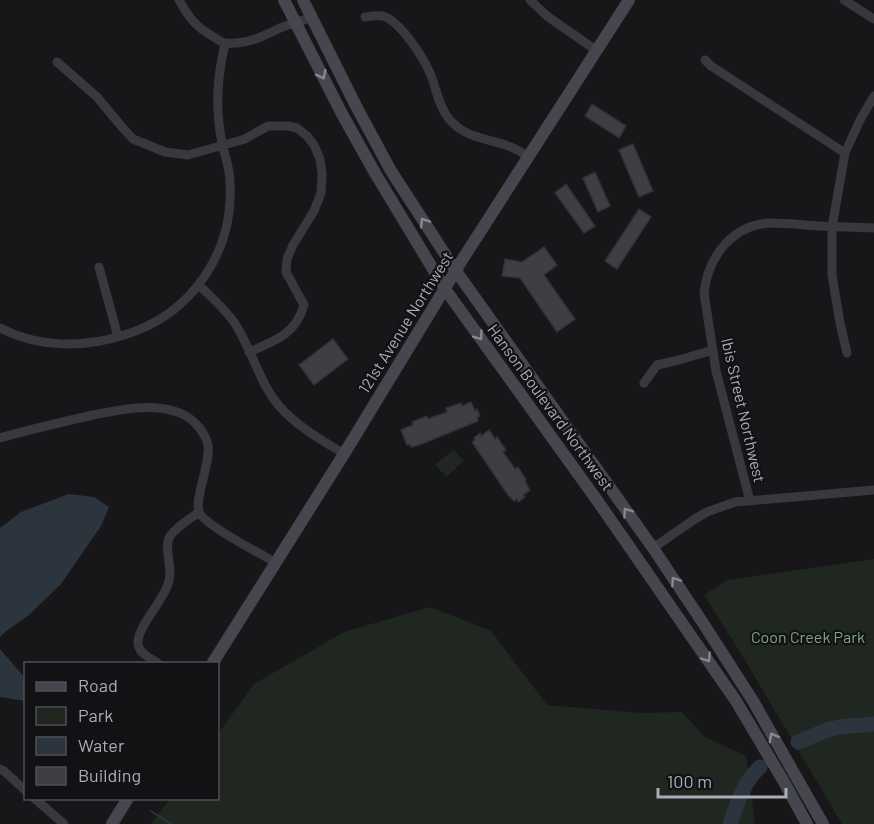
<svg xmlns="http://www.w3.org/2000/svg" width="874" height="824" font-family="Barlow,sans-serif">
<rect width="100%" height="100%" fill="#171719"/>
<path fill="#1f2720" d="M454,450L464,461L446,477L435,464Z
M874,559V824H842L743,657L704,595L728,580Z
M430,607L491,631L547,705L640,713L682,712L705,737L746,756L755,824H151L170,799L218,798V734L254,684L344,632Z"/>
<path fill="#2c343e" d="M69,494L94,497L109,507L101,526L61,584L29,615L5,632L0,637V528L21,512Z
M0,649L25,678V701L0,697Z"/>
<g fill="none" stroke-linecap="round" stroke-linejoin="round">
<path stroke="#2c343e" stroke-width="2" d="M151,811L171,824"/>
<path stroke="#2c343e" stroke-width="15" d="M798,742L827,730L839,727L874,724
M730,824C737,804 744,781 760,767"/>
</g>
<path fill="#3e3f43" stroke="#313135" stroke-width="1.5" d="M592,104L626,126L619,138L585,116Z
M633,144L653,191L639,197L619,150Z
M595,172L610,206L598,212L583,178Z
M566,184L595,226L584,233L555,193Z
M639,209L651,217L617,269L605,261Z
M544,247L557,265L544,275L575,319L557,332L520,278L502,276L505,259L522,262Z
M333,339L348,359L314,385L299,365Z
M471,402L475,411L477,409L480,416L477,417L478,421L419,445L411,447L410,444L407,445L401,430L413,425L412,422L427,416L428,419L447,412L446,408L461,403L462,406Z
M489,430L495,439L497,437L506,450L503,452L515,469L518,467L526,480L525,481L530,490L523,495L525,497L518,502L517,499L514,501L508,495L472,442L475,440L474,438L480,433L481,436Z"/>
<g fill="none" stroke-linecap="round" stroke-linejoin="round">
<path stroke="#38383e" stroke-width="9" d="M179,0C188,17 197,28 214,37C218,40 222,43 226,43C246,45 264,36 280,28C290,24 302,21 312,17
M530,0L547,16L597,51
M844,0L874,19
M365,17C371,16 377,15 383,16C400,21 423,57 430,73C437,90 439,110 453,123C467,138 490,139 508,146C516,148 522,153 529,157
M705,60L711,66L845,153
M57,62L97,97L122,127L133,139L165,152L188,155L245,139L268,126H288L297,128L307,136L314,145L320,159L322,174L321,193L314,211L293,245L287,259L286,272L304,305C296,334 275,341 249,352
M99,267L118,337
M199,285C211,297 224,308 234,322C252,349 259,383 280,407C298,427 322,440 344,454
M0,328C38,348 84,348 124,335C191,315 234,253 230,183C230,168 225,157 222,143C215,108 217,78 225,44
M847,353L840,323L832,275V227L845,153L860,120L874,96
M644,383L657,365L679,360L713,350
M0,438C31,429 62,422 93,415C118,410 149,403 174,411C190,415 204,429 208,445C211,462 194,499 199,512C204,525 261,554 275,562
M750,501L716,371L704,293C708,257 732,224 772,223C787,223 803,225 818,226C837,227 855,227 874,228
M653,548L695,519L707,512L735,502L874,490
M159,664C151,658 137,653 138,642C139,624 164,601 169,581C173,567 163,548 170,536C177,526 190,519 199,512
M0,769L4,771L26,791
M34,798L64,824"/>
<path stroke="#46474e" stroke-width="12" d="M284,0L342,114L375,173L445,289L599,503L736,701L784,782L807,824
M303,0L356,106L391,171L456,271L653,548L703,623L753,701L823,824
M212,664L344,454L464,257L629,0
M112,824L128,798"/>
</g>
<defs><path id="oneway-chevron" d="M-2-3.5L2.5 0L-2 3.5" fill="none" stroke-width="1.6" stroke-linecap="round" stroke-linejoin="round" transform="scale(1.5)"/></defs>
<g stroke="#868994">
<use href="#oneway-chevron" transform="translate(322 75) rotate(63)"/>
<use href="#oneway-chevron" transform="translate(424 222) rotate(-123)"/>
<use href="#oneway-chevron" transform="translate(479 336) rotate(54)"/>
<use href="#oneway-chevron" transform="translate(627 512) rotate(-125)"/>
<use href="#oneway-chevron" transform="translate(675 581) rotate(-124)"/>
<use href="#oneway-chevron" transform="translate(707 658) rotate(56)"/>
<use href="#oneway-chevron" transform="translate(773 737) rotate(-119)"/>
</g>
<g text-anchor="middle" dominant-baseline="central" stroke-width="4.5" stroke-linejoin="round" paint-order="stroke">
<g font-size="16" fill="#a9acb9" stroke="#121214">
<text transform="translate(405 322) rotate(-58)">121st Avenue Northwest</text>
<text transform="translate(551 407) rotate(54)">Hanson Boulevard Northwest</text>
<text transform="translate(744 410) rotate(77)">Ibis Street Northwest</text>
</g>
<g font-size="16" fill="#7fa585" stroke="#121214">
<text x="808" y="636">Coon Creek Park</text>
</g>
</g>
<rect x="24" y="662" width="195" height="138" fill="#121214" stroke="#4e5056" stroke-width="1.5"/>
<rect x="36" y="682" width="30" height="9" fill="#46474e" stroke="#4e5056" stroke-width="1.5"/>
<text x="78" y="692" font-size="18" fill="#a9acb9">Road</text>
<rect x="36" y="707" width="30" height="18" fill="#1f2720" stroke="#4e5056" stroke-width="1.5"/>
<text x="78" y="722" font-size="18" fill="#a9acb9">Park</text>
<rect x="36" y="737" width="30" height="18" fill="#2c343e" stroke="#4e5056" stroke-width="1.5"/>
<text x="78" y="752" font-size="18" fill="#a9acb9">Water</text>
<rect x="36" y="767" width="30" height="18" fill="#3e3f43" stroke="#4e5056" stroke-width="1.5"/>
<text x="78" y="782" font-size="18" fill="#a9acb9">Building</text>
<path d="M658 788v9h128v-9" fill="none" stroke="#a9acb9" stroke-width="3"/>
<text x="667" y="788" font-size="18" fill="#a9acb9" stroke="#121214" stroke-width="4.5" paint-order="stroke">100 m</text>
</svg>
